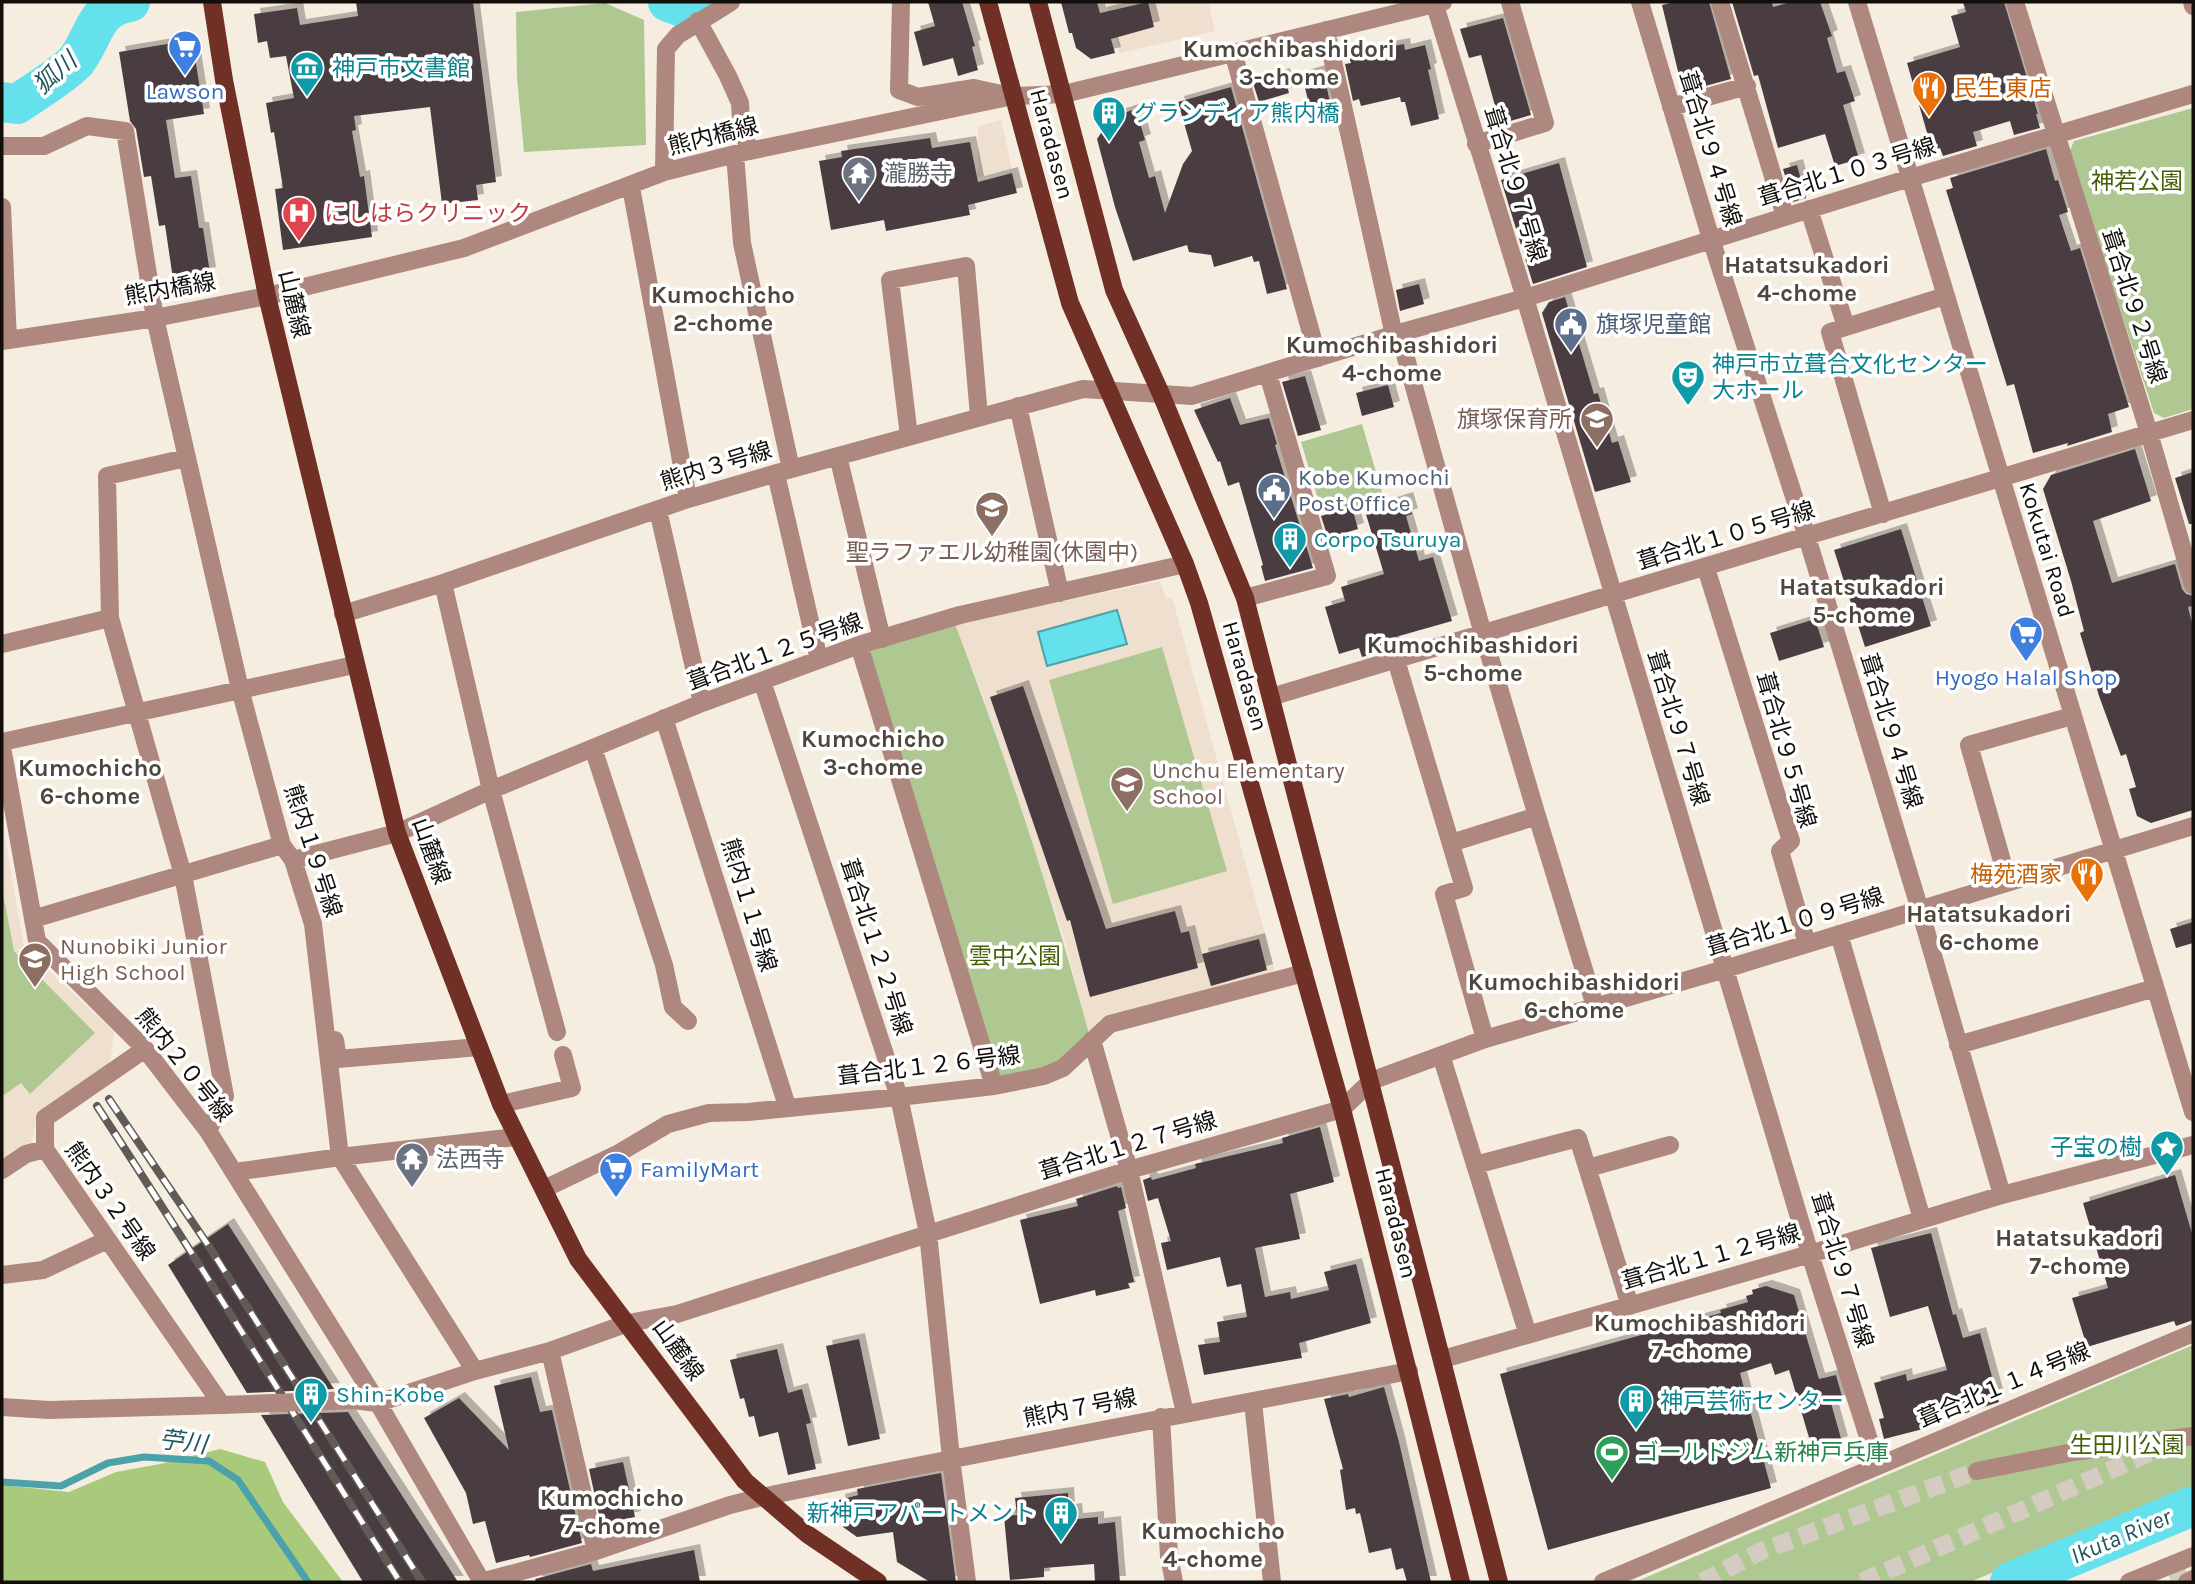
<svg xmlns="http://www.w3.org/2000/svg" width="2195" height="1584" font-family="Karla,'Noto Sans JP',sans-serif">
<defs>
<filter id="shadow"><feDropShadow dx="6" dy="-6" stdDeviation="0" flood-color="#0004"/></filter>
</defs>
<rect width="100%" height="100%" fill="#f6ede1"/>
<path fill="#eedfce" d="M1106,2H1208L1215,31L1120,53Z
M1001,120L1012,169L978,177V126Z
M1160,581L1166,599L1172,597L1276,974L1089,1034L1063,935L981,691L955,624Z
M2,821L24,947L114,1032L110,1063L37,1114L31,1145L2,1164Z"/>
<path fill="#afc791" d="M605,3L644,20L646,145L524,152L517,78L516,12Z
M2193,108V409L2164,418L2154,413L2069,153L2074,141Z
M1362,424L1383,496L1322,512L1301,442Z
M955,624C1006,758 1052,895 1089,1034L1063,1061L1042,1070L999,1079L867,650Z
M1162,647L1227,871L1113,904L1049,680Z
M2,888L14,951L95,1033L30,1094L21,1083L4,1095L2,1093Z
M2193,1345V1489L1970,1582H1635Z"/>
<path fill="#a9ca7b" d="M220,1449L265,1462L283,1502L343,1582H2V1485L69,1492L116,1472L160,1464Z"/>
<path fill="#65e1ee" stroke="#4ca2aa" stroke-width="2" d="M1117,610L1127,644L1047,666L1038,632Z"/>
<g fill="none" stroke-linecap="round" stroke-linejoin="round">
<path stroke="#4ca2aa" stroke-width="7" d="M2,1482L61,1486L108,1463L144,1457L209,1461L238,1480L308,1582"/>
<path stroke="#65e1ee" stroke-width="40" d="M668,2L693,11
M2,102L17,104C32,94 66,73 76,61C95,37 93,8 130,2
M2010,1582L2193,1506"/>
</g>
<path fill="#4a3e42" filter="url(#shadow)" d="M356,2H473L496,182L476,185L478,200L442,204L430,107L354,116L356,130L352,131L360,177L364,176L372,237L283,250L275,189L283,188L274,132L271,133L266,103L294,98L286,56L270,58L267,41L258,43L254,14L297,8L300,25L358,16Z
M928,2H962L975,46L972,47L978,70L958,76L953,58L923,66L914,32L935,26Z
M1061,2H1097L1100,13L1148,2L1154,27L1111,39L1115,53L1091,59L1076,48L1072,33H1069Z
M1675,2H1709L1731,79L1683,92L1662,5Z
M1732,2H1772L1773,7L1791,2H1820L1832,36L1827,38L1837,73L1845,71L1855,101L1843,105L1859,159L1835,166L1825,134L1778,148L1758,75L1754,76Z
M1963,2H2004L2038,114H2036L2040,128L2014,135L2010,121L1973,132L1977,146L1943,156L1940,148L1932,150L1907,63L1960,47L1951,16L1966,12Z
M1503,18L1531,115L1500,124L1481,55L1469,58L1460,29Z
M179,42L180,54L194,51L204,114L166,120L175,178L191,176L199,228H203L210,273L173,279L165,225L159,226L151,176L144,177L136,129L130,121L119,52Z
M1404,44L1405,50L1425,45L1431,69L1428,70L1439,119L1411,126L1405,102H1401L1400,97L1361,106L1359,99L1353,101L1345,64L1351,63L1348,54Z
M1323,70L1331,107L1311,112L1302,76Z
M1284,74L1289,93L1259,102L1253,83Z
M1231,87L1287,289L1267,294L1259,261L1254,262L1252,256L1214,267L1211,255L1189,252L1187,245L1133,261L1115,207L1097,139L1103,130L1117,126L1114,116L1136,109L1145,140L1139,142L1149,178L1155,176L1165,213L1183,164L1192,151L1178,102Z
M930,138L932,148L970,142L978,182L1012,173L1017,193L968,205L970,215L886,231L884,220L831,230L819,161L842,157L841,151Z
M2046,149L2055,181L2058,180L2068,212L2059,215L2071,251L2080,248L2129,407L2108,414L2112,432L2067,446L2068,443L2033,453L2014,384L2007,386L1946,190L1953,188L1950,178Z
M1559,163L1587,267L1533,284L1501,180Z
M1797,165L1806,198L1793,202L1783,169Z
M1419,284L1424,304L1400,311L1396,290Z
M1565,297L1594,394L1598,393L1612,443L1618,441L1631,482L1595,492L1542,313L1549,302Z
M1305,376L1321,430L1298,436L1282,382Z
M1388,385L1394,407L1362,416L1356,393Z
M1230,398L1240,425L1269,418L1277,444L1275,445L1313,568L1265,581L1261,566L1263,565L1239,482L1228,486L1220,461L1218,462L1194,410Z
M2135,449L2151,501L2093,521L2112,583L2175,564L2182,589L2186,594L2193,596V606L2188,607L2193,627V810L2151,823L2137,816L2129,789L2136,787L2126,754L2121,756L2099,696L2080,633L2084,631L2071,581L2043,489L2051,475Z
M2193,472V524H2189L2175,478Z
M1407,498L1412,514L1406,516L1419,561L1433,557L1452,621L1392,638L1395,648L1362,657L1359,648L1339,654L1325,607L1345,601L1341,587L1384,574L1365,511Z
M1352,507L1358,529L1328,538L1321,516Z
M1901,529L1931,626L1865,647L1834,550Z
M1815,619L1824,647L1779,661L1770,633Z
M1023,686L1106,929L1175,911L1181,933L1189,931L1198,968L1090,997L1070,920L1067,921L990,697Z
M2193,922V943L2176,948L2170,929Z
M1259,939L1267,970L1211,986L1202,954Z
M1320,1127L1334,1182L1290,1194L1300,1239L1255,1248L1265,1297L1290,1292L1291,1299L1329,1290L1324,1272L1356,1264L1371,1323L1299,1343L1302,1358L1204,1375L1198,1345L1220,1342L1217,1322L1247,1317L1241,1284L1227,1287L1220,1257L1167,1270L1161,1243L1171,1241L1158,1198L1148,1201L1143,1180L1151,1177L1152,1180L1196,1168L1195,1164L1283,1143L1282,1138Z
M2175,1175L2193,1237V1320L2176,1326L2174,1321L2087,1347L2072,1298L2108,1288L2083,1203Z
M1117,1186L1118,1188L1121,1187L1126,1208L1118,1211L1134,1282L1128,1283L1130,1288L1096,1296L1095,1290L1040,1304L1020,1220L1078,1206L1076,1199Z
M228,1224L334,1389L247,1393L168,1265Z
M1931,1233L1953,1315L1956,1314L1963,1338L1980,1333L1999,1402L1960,1415L1956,1401L1922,1411L1927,1428L1884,1439L1879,1419L1884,1418L1874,1383L1906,1374L1907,1381L1947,1370L1928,1306L1890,1317L1871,1248Z
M1766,1286L1794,1295L1819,1379L1836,1375L1843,1400L1831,1403L1842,1442L1813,1451L1789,1370L1775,1375L1771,1363L1740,1373L1771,1488L1548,1550L1500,1374L1721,1313L1720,1310L1748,1302L1746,1296L1753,1294L1752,1290Z
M859,1339L880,1439L848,1446L826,1346Z
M777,1349L788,1393L802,1389L811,1423L806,1424L816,1469L788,1475L778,1432L759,1437L754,1416L749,1417L744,1398L740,1399L730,1360Z
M531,1377L540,1412L552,1410L582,1543L530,1557L529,1555L496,1563L485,1521L473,1524L466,1493L424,1418L459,1398L509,1450L494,1386Z
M1384,1387L1399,1442L1431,1582H1407L1403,1568L1396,1570L1391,1548L1369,1553L1360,1513L1356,1514L1355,1508L1346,1510L1340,1470L1343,1469L1324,1399L1348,1394L1349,1397Z
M348,1412L458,1582H363L261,1415Z
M623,1462L635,1517L601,1524L589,1469Z
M941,1473L956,1582H930L897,1562L893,1532L857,1537L843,1527L839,1500L858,1495L857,1489Z
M1068,1493L1069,1510L1076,1509L1077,1519L1098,1517V1524L1115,1522L1120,1582H1095L1094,1564L1044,1568V1577L1010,1580L1004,1516L1017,1515L1015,1498Z
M694,1550L700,1582H536L535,1579L591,1564L593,1571Z"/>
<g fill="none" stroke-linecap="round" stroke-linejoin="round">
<path stroke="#d4ccc1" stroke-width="18" stroke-dasharray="18 9" stroke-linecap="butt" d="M1702,1582L1759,1552L1977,1471
M1862,1582L2178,1440
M2171,1582L2193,1574"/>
<path stroke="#ae877e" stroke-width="18" d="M901,2L899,90L918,97L974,88L1006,95
M1434,2L1525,298L1810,1254L1877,1465
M1640,2L1711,239L1807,537L1920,910L2002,1195
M1720,2L1785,216
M1857,2L2193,1112
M2015,2L2149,433L2193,585
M2192,2L2193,6
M698,21L728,76L740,103L741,122L749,151
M1326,30L1394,335
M1233,52L1318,358
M1671,107L1747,86
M1476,144L1545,123L1510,2
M2,146H44L87,126L125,131L155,318L240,689L282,845L293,860L313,924L340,1157L475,1371
M735,154L742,243L791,469
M664,172L666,49L678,35L731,2
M631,187L688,499
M2,207L8,340
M1809,209L1846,327L1945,296
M1846,327L1830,332L1883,514
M1399,333L1483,634L1537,816
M2,341L155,318L267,296L464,248L664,172L735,154L1013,96L1064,94L1443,2
M1018,406L1060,593
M909,436L890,280L966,266L979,416
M838,456L882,639
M186,458L107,476L110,618L183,875L225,1096L208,1131
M776,474L819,660
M658,510L702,703
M1706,568L1791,841L1780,851L1807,944
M443,583L491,790L557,1032
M1245,598L1327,576L1268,374
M343,614L443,583L688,499L791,469L1083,389L1192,396L1399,333L1525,298L1910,178L2193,94
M2,644L110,618
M859,645L994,1086
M1396,660L1464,888L1444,894L1485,1039
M762,681L899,1097L928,1233L951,1458L967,1582
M1271,697L2193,420
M664,718L787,1106
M2,742L354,665
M2,747L37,941L145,1049L208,1131L378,1403L482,1582
M593,748L664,965L673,1007L688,1021
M1451,843L1537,816L1595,1006
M293,860L397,833L491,790L702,703L859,645L960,615L1185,564
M2008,882L1969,745L2072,716
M33,919L282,845
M1839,934L1922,1219
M335,1040L338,1059L479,1047
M1092,1040L1129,1170L1185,1413
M1958,1045L2155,988
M145,1049L45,1118V1149L222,1405
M1441,1055L1528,1335
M501,1104L572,1088L563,1055
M1475,1165L1578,1138L1630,1306
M1588,1168L1670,1145
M2,1170L26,1154L45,1149
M235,1172L340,1157L516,1137
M544,1189L619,1153L668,1124L709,1113L748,1112L899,1097L994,1086L1044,1076L1063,1068L1110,1024L1304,973
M2,1275L43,1270L107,1240
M550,1351L596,1551
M1443,1359L1810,1254L2002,1195L2193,1145
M1253,1402L1272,1582
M378,1403L475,1371L550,1351L628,1323L677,1314L1129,1170L1342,1109L1371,1081L1485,1039L1725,969L2193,826
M2,1407L49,1410L222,1405
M1161,1417L1169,1556L1174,1582
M1977,1471L2073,1452L2193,1436
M481,1582L596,1551L730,1505L762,1497C977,1453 1193,1413 1409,1371
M1603,1582L2193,1333
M2129,1582L2193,1556
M2187,1582L2193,1579"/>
<path stroke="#713025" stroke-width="18" d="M212,2L224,80L267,296L397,833L501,1104L578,1259L745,1481L807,1534L878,1582
M988,2L1070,303L1185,564L1199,603L1342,1109L1461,1582
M1038,2L1114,290L1161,394L1245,598L1499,1582"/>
<g stroke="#605b55" stroke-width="8">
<path id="rail" d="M109,1099L208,1245L422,1582
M97,1106C200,1264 299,1423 400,1582"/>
</g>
<use href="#rail" stroke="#fff" stroke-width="5" stroke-dasharray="16" stroke-linecap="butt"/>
<path stroke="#ae877e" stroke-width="18" d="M222,1405L352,1400L378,1403"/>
</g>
<defs>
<g id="supermarket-pin" transform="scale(1.75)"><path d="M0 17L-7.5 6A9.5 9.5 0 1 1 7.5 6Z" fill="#3f7fe0" stroke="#fff"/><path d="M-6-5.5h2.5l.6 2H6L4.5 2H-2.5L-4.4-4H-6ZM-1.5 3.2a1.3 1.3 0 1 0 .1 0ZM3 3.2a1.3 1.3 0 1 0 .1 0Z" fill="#fff"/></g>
<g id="museum-pin" transform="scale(1.75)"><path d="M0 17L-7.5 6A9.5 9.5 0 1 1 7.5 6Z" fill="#0f9aa8" stroke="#fff"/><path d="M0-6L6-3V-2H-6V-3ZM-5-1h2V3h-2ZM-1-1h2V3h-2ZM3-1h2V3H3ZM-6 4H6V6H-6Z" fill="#fff"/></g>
<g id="restaurant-pin" transform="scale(1.75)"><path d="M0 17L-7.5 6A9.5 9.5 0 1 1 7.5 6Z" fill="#e8710a" stroke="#fff"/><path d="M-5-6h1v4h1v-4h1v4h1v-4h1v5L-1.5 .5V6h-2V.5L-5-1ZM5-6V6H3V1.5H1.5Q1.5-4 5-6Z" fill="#fff"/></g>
<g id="building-pin" transform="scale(1.75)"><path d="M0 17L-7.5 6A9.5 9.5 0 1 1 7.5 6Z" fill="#0f9aa8" stroke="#fff"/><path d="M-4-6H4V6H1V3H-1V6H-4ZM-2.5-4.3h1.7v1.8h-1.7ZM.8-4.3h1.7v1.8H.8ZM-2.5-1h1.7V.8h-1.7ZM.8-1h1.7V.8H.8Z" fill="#fff"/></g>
<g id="temple-pin" transform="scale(1.75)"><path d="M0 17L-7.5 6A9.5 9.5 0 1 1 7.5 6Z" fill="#6b7280" stroke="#fff"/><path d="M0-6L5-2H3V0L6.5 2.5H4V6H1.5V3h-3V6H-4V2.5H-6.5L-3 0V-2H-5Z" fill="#fff"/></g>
<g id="hospital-pin" transform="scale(1.75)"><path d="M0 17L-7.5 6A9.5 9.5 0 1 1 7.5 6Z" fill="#e0444e" stroke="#fff"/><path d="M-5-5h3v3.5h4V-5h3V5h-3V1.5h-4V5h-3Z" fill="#fff"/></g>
<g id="civic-pin" transform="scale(1.75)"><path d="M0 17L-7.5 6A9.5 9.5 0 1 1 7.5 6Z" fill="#5c6f8a" stroke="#fff"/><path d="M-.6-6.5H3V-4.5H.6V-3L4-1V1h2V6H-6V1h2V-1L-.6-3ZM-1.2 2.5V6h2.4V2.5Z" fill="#fff"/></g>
<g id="theatre-pin" transform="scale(1.75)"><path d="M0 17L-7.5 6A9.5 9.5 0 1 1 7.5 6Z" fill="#0f9aa8" stroke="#fff"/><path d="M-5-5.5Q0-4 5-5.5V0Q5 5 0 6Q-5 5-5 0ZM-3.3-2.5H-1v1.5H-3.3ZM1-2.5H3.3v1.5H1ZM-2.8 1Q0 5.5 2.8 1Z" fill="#fff"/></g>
<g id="school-pin" transform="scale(1.75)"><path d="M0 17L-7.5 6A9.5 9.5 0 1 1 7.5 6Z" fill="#8d6e63" stroke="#fff"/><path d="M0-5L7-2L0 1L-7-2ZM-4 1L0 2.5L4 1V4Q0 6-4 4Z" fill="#fff"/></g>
<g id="sight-pin" transform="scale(1.75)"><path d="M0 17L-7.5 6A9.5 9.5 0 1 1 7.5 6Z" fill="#0f9aa8" stroke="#fff"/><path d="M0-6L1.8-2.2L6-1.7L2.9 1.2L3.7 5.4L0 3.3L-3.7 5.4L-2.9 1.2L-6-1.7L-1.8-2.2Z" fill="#fff"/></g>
<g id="stadium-pin" transform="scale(1.75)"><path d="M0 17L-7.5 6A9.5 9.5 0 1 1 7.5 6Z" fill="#2e9e5b" stroke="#fff"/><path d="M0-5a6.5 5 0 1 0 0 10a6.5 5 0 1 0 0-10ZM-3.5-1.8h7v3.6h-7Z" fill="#fff"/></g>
</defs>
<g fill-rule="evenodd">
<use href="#supermarket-pin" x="185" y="47"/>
<use href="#museum-pin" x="307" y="68"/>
<use href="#restaurant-pin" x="1929" y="88"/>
<use href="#building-pin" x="1109" y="113"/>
<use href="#temple-pin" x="859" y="173"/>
<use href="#hospital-pin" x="299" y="213"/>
<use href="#civic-pin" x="1571" y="324"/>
<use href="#theatre-pin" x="1688" y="377"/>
<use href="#school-pin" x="1597" y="419"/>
<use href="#civic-pin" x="1274" y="490"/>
<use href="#school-pin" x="992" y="508"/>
<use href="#building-pin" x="1290" y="539"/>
<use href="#supermarket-pin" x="2026" y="633"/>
<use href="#school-pin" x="1127" y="783"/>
<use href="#restaurant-pin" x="2087" y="874"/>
<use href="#school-pin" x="35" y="959"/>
<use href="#sight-pin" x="2167" y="1147"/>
<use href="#temple-pin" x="412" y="1159"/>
<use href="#supermarket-pin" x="616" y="1169"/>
<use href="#building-pin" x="311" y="1394"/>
<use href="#building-pin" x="1636" y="1401"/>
<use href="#stadium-pin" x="1612" y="1452"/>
<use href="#building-pin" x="1061" y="1513"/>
</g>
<g text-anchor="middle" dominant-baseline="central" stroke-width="7" stroke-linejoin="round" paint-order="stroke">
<g font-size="23" fill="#0d838f" stroke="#fff" text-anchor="start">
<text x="332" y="68">神戸市文書館</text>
<text x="1134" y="113">グランディア熊内橋</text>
<text x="1712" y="364">神戸市立葺合文化センター<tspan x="1712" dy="26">大ホール</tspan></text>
<text x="1314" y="539">Corpo Tsuruya</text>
<text x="2142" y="1147" text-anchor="end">子宝の樹</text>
<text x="336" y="1394">Shin-Kobe</text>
<text x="1660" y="1401">神戸芸術センター</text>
<text x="1036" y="1513" text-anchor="end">新神戸アパートメント</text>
</g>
<g font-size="23" fill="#c56008" stroke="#fff" text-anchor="start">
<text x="1954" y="88">民生 東店</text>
<text x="2062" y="874" text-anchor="end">梅苑酒家</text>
</g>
<g font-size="23" fill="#366cbe" stroke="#fff">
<text x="185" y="91">Lawson</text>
<text x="2026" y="677">Hyogo Halal Shop</text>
<text x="640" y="1169" text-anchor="start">FamilyMart</text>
</g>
<g font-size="23" fill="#120f0b" stroke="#fff">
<text transform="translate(713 136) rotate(-14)">熊内橋線</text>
<text transform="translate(1052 144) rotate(75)">Haradasen</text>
<text transform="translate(1710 149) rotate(73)">葺合北９４号線</text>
<text transform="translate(1847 172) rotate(-17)">葺合北１０３号線</text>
<text transform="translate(1515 184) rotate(73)">葺合北９７号線</text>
<text transform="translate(170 289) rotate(-10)">熊内橋線</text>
<text transform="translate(294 304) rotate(77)">山麓線</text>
<text transform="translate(2134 306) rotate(72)">葺合北９２号線</text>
<text transform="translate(716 466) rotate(-17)">熊内３号線</text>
<text transform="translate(1726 536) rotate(-17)">葺合北１０５号線</text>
<text transform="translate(2047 550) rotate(73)">Kokutai Road</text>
<text transform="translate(775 652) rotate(-20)">葺合北１２５号線</text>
<text transform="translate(1245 676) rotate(74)">Haradasen</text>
<text transform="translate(1678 728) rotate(73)">葺合北９７号線</text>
<text transform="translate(1891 731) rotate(73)">葺合北９４号線</text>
<text transform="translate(1786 750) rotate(74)">葺合北９５号線</text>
<text transform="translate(313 851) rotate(72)">熊内１９号線</text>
<text transform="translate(431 851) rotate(70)">山麓線</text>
<text transform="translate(749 905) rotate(73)">熊内１１号線</text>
<text transform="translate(1795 922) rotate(-17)">葺合北１０９号線</text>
<text transform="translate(876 947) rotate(72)">葺合北１２２号線</text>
<text transform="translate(184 1065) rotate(51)">熊内２０号線</text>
<text transform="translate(929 1066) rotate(-7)">葺合北１２６号線</text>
<text transform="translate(1128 1146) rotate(-17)">葺合北１２７号線</text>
<text transform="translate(110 1201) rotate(55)">熊内３２号線</text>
<text transform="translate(1396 1223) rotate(76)">Haradasen</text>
<text transform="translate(1711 1257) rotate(-16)">葺合北１１２号線</text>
<text transform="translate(1842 1270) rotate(73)">葺合北９７号線</text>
<text transform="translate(678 1350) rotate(54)">山麓線</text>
<text transform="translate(2004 1385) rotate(-23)">葺合北１１４号線</text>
<text transform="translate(1080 1408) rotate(-11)">熊内７号線</text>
</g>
<g font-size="23" fill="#5b616d" stroke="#fff" text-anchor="start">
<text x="884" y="173">瀧勝寺</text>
<text x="436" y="1159">法西寺</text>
</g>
<g font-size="23" fill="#446006" stroke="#fff">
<text x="2137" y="181">神若公園</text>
<text x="1015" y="956">雲中公園</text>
<text x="2127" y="1445">生田川公園</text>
</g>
<g font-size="23" fill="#be3a42" stroke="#fff" text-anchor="start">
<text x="324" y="213">にしはらクリニック</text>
</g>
<g font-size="23" fill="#4e5e75" stroke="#fff" text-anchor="start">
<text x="1596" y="324">旗塚児童館</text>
<text x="1298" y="477">Kobe Kumochi<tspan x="1298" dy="26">Post Office</tspan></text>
</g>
<g font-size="23" fill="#785e54" stroke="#fff" text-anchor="start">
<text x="1572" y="419" text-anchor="end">旗塚保育所</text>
<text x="992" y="552" text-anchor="middle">聖ラファエル幼稚園(休園中)</text>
<text x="1152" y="770">Unchu Elementary<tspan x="1152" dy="26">School</tspan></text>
<text x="60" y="946">Nunobiki Junior<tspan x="60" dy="26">High School</tspan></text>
</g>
<g font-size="23" fill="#27864d" stroke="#fff" text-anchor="start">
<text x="1636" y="1452">ゴールドジム新神戸兵庫</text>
</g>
<g font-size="24" font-weight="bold" fill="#4f473e" stroke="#fff">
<text x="1289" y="49">Kumochibashidori<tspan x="1289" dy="28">3-chome</tspan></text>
<text x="1807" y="265">Hatatsukadori<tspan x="1807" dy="28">4-chome</tspan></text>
<text x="723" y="295">Kumochicho<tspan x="723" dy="28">2-chome</tspan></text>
<text x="1392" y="345">Kumochibashidori<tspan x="1392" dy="28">4-chome</tspan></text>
<text x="1862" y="587">Hatatsukadori<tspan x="1862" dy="28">5-chome</tspan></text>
<text x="1473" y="645">Kumochibashidori<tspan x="1473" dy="28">5-chome</tspan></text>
<text x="873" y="739">Kumochicho<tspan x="873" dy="28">3-chome</tspan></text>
<text x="90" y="768">Kumochicho<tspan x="90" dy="28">6-chome</tspan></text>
<text x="1989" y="914">Hatatsukadori<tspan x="1989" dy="28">6-chome</tspan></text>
<text x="1574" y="982">Kumochibashidori<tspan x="1574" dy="28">6-chome</tspan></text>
<text x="2078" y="1238">Hatatsukadori<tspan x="2078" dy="28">7-chome</tspan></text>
<text x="1700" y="1323">Kumochibashidori<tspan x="1700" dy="28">7-chome</tspan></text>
<text x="612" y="1498">Kumochicho<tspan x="612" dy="28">7-chome</tspan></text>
<text x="1213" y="1531">Kumochicho<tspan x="1213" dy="28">4-chome</tspan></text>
</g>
<g font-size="24" font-style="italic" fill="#1f555b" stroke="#fff">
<text transform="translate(55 73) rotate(-41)">狐川</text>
<text transform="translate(183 1442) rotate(7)">苧川</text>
<text transform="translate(2121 1536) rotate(-23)">Ikuta River</text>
</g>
</g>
<rect width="2195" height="1584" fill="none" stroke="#120f0b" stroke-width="7"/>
</svg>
